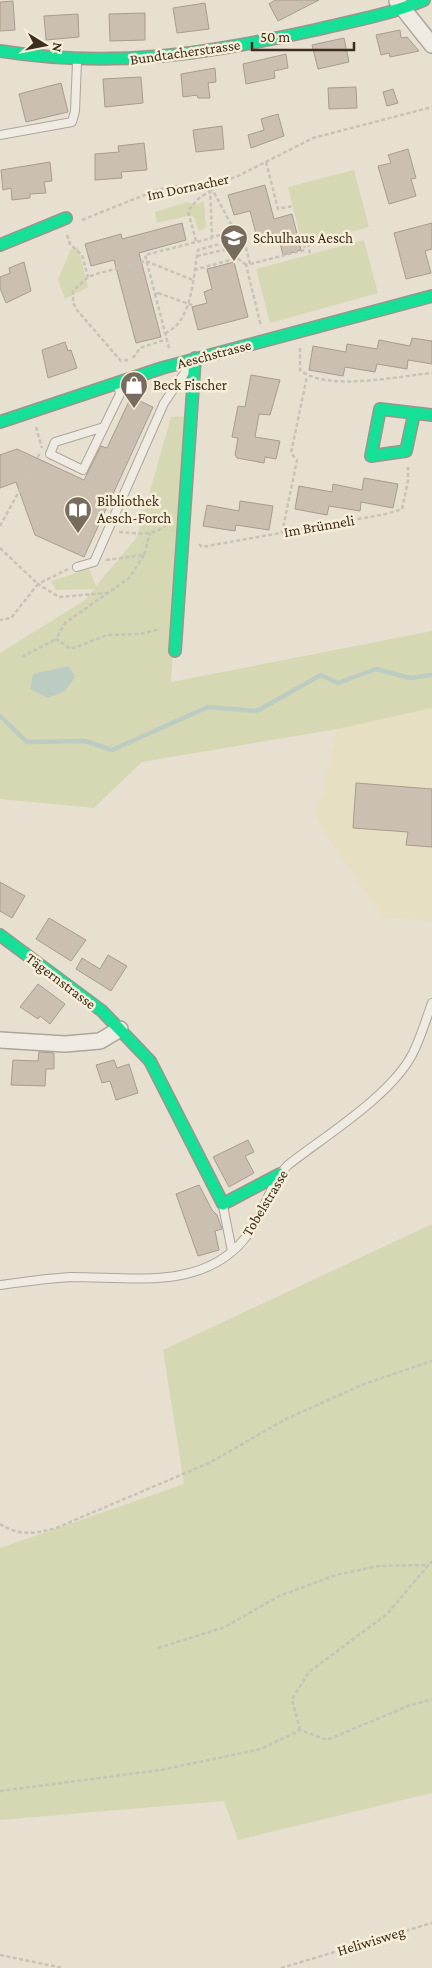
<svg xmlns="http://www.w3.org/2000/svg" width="432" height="1968" font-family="'Crimson Pro',serif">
<rect width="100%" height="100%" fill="#e7e0d1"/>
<path fill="#e6dfc2" d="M432,708V921L382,917L316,819L337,729Z"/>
<path fill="#d6d7b3" d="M354,170L369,227L302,244L288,187Z
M204,201L206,228L199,231L194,217L187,216L157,223L155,212L187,202L196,205Z
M364,240L378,293L270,323L256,269Z
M78,247L88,287L65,299L58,279L71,249Z
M189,416L171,682L432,631V708L337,729L142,762L94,808L0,799V653L85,600L94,589L56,590L51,581L89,569L96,586L137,537L171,417Z
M432,1224V1793L238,1840L224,1801L0,1820V1548L184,1484L163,1350Z"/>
<path fill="#bcccc2" d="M69,666L75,677L65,691L48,698L30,689L33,674Z"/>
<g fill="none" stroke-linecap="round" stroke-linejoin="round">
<path stroke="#bcccc2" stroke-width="4.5" d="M0,716L27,742L85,741L112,750L208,707L257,711L321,675L338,683L376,669L410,678L432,675"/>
</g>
<path fill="#cbbfb2" stroke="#a89c90" d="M275,0H319L278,21L269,4Z
M13,1L15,30L0,31V2Z
M205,3L209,29L177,33L173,8Z
M145,13V40L110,41L109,14Z
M78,14L79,37L46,40L44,16Z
M400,30L401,38L407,37L419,51L390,57L389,53L381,55L376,35Z
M344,38L349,62L318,69L312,45Z
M286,54L288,68L274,71L275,78L246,84L243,64Z
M215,68L216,82L208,83L210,98H198L197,95L183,97L181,74Z
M141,77L143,103L105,107L103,79Z
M61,83L68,112L26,122L19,94Z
M356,87L357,108L329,109L328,88Z
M393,89L398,103L387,106L383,92Z
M278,114L284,136L251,148L248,135L264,130L261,119Z
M222,126L224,149L196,152L193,130Z
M144,143L147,170L121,172L122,178L95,180V154L119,152L118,146Z
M408,149L416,178L411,179L416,196L389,204L378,166L391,163L388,155Z
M50,162L52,181L44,182L46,193L30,194V198L12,200L11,188L3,190L1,170Z
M265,185L274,219L292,214L301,250L283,255L279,239L259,245L250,211L234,215L228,195Z
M182,223L186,240L139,253L161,337L136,343L114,260L91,266L85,244L121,234L122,239Z
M432,223V249L425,251L431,273L406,279L394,233Z
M24,262L31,291L6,303L0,288V277L10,273L9,268Z
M234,262L248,317L198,330L192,307L207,303L204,292L212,289L207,269Z
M412,338L432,341V364L408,360L407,369L377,364L375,372L345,367L343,376L309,370L313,346L346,352L347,344L377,349L379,340L410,346Z
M65,342L68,351L71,350L77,368L48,378L42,350Z
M251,375L280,380L270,415L259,414L255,437L280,441L276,459L265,457L264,463L237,458L235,455L238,438L232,437L238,406L245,407Z
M131,397L153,407L84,557L35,535L16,482L0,488V455L17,449L84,480L101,446L107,448Z
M364,478L398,484L393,508L361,502L360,511L329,506L327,515L295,509L299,486L332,492L333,484L362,490Z
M240,501L273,506L269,530L236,525L235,531L203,526L207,505L239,511Z
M356,783L432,789V847L406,845L408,832L353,828Z
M0,882L25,896L12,918L0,911Z
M49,918L86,940L71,961L36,939Z
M108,955L127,966L111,991L76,969L82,958L100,969Z
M38,984L65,1004L50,1024L40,1016L38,1019L20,1007Z
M39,1052L54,1053V1069H46L45,1086L11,1085L13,1060L38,1061Z
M114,1060L117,1068L129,1064L138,1093L116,1100L110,1081L102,1083L96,1065Z
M248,1140L254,1152L245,1156L254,1173L229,1187L213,1157Z
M199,1185L212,1210L217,1215L222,1229L215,1231L219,1250L198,1256L176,1194Z"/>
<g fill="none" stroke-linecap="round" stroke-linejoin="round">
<g stroke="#ada599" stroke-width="10">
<path id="lane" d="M0,135L72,122L75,111L77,62
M104,427L55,442L50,454L83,470L120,394L118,383
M77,567L94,562L164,403L188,368
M281,1173L288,1165C325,1136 392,1095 413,1053C421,1037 426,1019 432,1003
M223,1206L232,1251
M0,1285C24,1282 48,1278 72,1277C132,1277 204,1291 246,1237C259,1222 265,1200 275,1183"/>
</g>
<g stroke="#ada599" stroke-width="18">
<path id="street" d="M397,1L432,45
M0,1040L65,1044L100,1041L120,1029"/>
</g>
<g stroke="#9c958a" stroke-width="14">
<path id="fast" d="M0,51C112,69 205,54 315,30C352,21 389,15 424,0
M0,245L66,218
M414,414L406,451L371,456L380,409L432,415
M0,422L162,368L432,296
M175,651L195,358
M0,935L102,1011L150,1061L223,1204L280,1174"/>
</g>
<path stroke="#c8c2b9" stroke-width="2.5" stroke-dasharray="4 2.5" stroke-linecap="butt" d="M266,162L278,209L293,206
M211,187L231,224L242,232L250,264L246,265L261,326
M82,220L157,190L177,186H210L238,176L313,138L432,107
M67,235L70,244L82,255L88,277
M196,241L188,211L198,199L210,191
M308,243L310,254
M197,256L246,245
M250,264L305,250L304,244
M194,270L237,258L246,265
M158,293L155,294L145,255L212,238
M155,294L169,348
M165,333C193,322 193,275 198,250L227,242L225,234L212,237L210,186
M300,348V370C326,392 399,376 432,373
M133,358L140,348L167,339
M128,360L121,361L76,309L73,302V291L88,277L96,274L146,261L193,280
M36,427L42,448
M0,526L40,453
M119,532C135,533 154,537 166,525
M282,533L297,460L291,453L307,376
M199,544L202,547L386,514L402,509L408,481V467
M0,548L38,584L11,618L0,620
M144,555L129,578L65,623L56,639L71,649L107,635L140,634L160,629
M106,560L144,555L150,533
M68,569L38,584L59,597L108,593
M22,657L56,639
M0,1524C19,1536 34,1534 56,1528L209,1463L286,1419L364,1384L432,1361
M158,1648L225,1627L279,1596L336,1575L378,1566L429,1565
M300,1730L292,1699L309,1672L387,1614L432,1561
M0,1791L161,1770L261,1749L300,1730L327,1740L408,1706L432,1699
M0,1955L63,1968
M281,1968L432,1923"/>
<use href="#lane" stroke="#efebe3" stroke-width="8"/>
<use href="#street" stroke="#efebe3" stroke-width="15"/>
<use href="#fast" stroke="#16e098" stroke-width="11"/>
<path stroke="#c8c2b9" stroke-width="2.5" stroke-dasharray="4 2.5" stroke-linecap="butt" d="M158,293L195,306"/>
</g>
<defs>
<g id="school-pin" transform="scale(1.4375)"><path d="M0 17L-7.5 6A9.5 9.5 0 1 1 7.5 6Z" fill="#786c5e" stroke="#f7eed8"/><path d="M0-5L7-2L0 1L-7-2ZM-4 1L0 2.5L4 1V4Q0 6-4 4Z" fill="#fff"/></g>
<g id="shop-pin" transform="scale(1.4375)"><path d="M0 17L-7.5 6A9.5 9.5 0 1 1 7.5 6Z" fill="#786c5e" stroke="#f7eed8"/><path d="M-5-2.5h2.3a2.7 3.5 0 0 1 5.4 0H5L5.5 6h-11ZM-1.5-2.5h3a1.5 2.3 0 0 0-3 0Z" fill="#fff"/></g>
<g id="library-pin" transform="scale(1.4375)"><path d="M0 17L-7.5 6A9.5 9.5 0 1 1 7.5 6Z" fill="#786c5e" stroke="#f7eed8"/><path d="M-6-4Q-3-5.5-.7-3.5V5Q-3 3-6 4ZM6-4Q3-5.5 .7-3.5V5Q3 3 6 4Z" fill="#fff"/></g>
</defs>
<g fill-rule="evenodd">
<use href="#school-pin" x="234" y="238"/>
<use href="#shop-pin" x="134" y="385"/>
<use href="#library-pin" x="78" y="510"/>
</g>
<g text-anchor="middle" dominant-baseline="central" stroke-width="5" stroke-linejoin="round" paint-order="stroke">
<g font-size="15" fill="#3d2e20" stroke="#f7eed8">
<text transform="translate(185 52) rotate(-8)">Bundtacherstrasse</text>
<text transform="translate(188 187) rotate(-12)">Im Dornacher</text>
<text transform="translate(214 354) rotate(-15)">Aeschstrasse</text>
<text transform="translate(319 526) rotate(-10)">Im Brünneli</text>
<text transform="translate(61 981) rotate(37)">Tägernstrasse</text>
<text transform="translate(265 1203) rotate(-59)">Tobelstrasse</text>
<text transform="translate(371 1941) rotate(-17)">Heliwisweg</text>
</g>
<g font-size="15" fill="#3d2e20" stroke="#f7eed8" text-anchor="start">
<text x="253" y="238">Schulhaus Aesch</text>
<text x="153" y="385">Beck Fischer</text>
<text x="97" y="501">Bibliothek<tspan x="97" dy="17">Aesch-Forch</tspan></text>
</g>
</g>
<g transform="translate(45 45) rotate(100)" stroke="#f7eed8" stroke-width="4" paint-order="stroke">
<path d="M0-4L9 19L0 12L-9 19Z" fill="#3d2e20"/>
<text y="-8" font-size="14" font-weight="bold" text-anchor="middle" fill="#3d2e20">N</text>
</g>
<path d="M252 42v8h102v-8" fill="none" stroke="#3d2e20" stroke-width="2.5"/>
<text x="260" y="42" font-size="15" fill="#3d2e20" stroke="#f7eed8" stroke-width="4" paint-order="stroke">50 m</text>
</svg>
